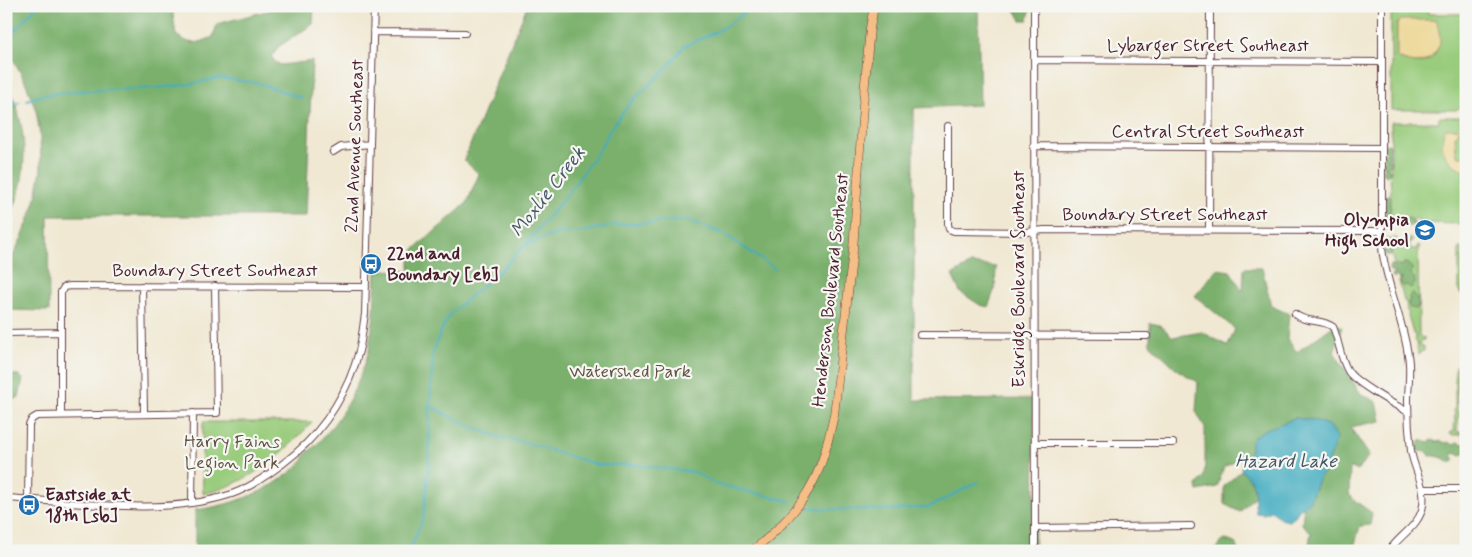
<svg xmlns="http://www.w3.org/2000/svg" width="1472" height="557" font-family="Mynerve,sans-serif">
<rect width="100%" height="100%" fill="#f6f6f2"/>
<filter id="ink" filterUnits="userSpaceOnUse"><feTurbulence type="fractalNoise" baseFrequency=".02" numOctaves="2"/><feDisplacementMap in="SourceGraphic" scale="10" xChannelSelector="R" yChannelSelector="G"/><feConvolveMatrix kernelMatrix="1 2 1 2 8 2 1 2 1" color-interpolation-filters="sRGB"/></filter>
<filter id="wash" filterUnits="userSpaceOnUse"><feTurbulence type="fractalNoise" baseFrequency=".0096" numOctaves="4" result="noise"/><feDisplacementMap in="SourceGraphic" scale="20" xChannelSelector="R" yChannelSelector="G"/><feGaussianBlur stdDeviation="1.12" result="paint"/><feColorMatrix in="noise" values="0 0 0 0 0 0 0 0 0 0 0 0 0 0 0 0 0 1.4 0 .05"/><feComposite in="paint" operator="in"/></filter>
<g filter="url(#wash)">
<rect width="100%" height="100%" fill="#f0e8d2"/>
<path fill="#99cc7c" stroke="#727654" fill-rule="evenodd" d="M1391,6H1417L1428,8V14H1466V104L1456,110H1391ZM1436,20C1437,28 1439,44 1436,52C1429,68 1409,63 1397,58V24Z
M1439,117H1462V122H1466H1461V124H1466V129L1445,130L1444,132C1446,152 1443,164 1466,170V224L1418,223V220L1416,218L1412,220L1414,223L1416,224L1412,225V221L1396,223L1390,218L1392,214L1390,213V192H1391L1390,173L1391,172V122H1439Z
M1458,131H1466V156H1458L1456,153L1455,136L1458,134Z
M1393,238H1397V241L1400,244L1404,241L1408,243L1410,240L1409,238L1413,241H1411L1409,245L1412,249H1416L1418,245L1420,246L1418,250L1419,335L1422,338L1424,337V340L1421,341L1419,344L1422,347L1424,346V351L1420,352L1419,355L1417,348L1418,346L1415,339L1416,338L1415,334H1413L1408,315L1409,314L1407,311L1406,302L1404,301L1398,277L1399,279L1403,278L1400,283L1404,286L1407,285L1411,288L1415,283L1414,278L1411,275L1412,268L1408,264L1404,263L1401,267L1398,265L1395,267L1391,254L1392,252L1390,247L1392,243L1391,240ZM1412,294L1418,300L1419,304L1416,309L1410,308L1408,303L1410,299L1409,297Z
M1459,248H1462L1463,255L1460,256L1461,258L1463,257V286L1461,294L1459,291Z
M1455,366H1458L1457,410L1459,413L1457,432H1461L1462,433L1461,435H1451L1450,434L1451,432H1454L1455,413L1453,410H1455Z
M203,422H312C282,456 248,484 203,494L202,456Z"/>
<path fill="#7ab06c" stroke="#62684c" d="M6,6H173V15L176,35C192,46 196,44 213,37L217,24L278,8L291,6H314L313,24L278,47L272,57L275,62L281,65L312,61L306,216H48L49,311L6,310V270L23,235L35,202L41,170L40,135L36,110L25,81L12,57L6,50Z
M527,6H978L980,105L914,108V400L1034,399L1035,551H195V510C234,505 272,491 301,463C304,460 304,456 307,453C311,449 317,445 321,440C344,415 360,383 369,350C370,346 369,342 370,339C375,316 375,293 376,270L410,271V253L467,203L479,174L464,160Z
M1009,6H1031L1028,20H1021L1014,8Z
M6,81C29,125 31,181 6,224Z
M1387,144L1390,145L1389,152L1390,157L1388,159L1391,160L1390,165L1388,167L1390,169V173L1387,176L1384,174L1383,171L1386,166L1383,165V161L1386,159L1383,155L1386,152L1384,150V146Z
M1387,195L1391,196V200L1389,202L1391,209L1389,211L1392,214L1391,218L1394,217L1396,222L1402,220L1404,222L1405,219L1410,218L1412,221V225L1408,227L1405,224L1402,227H1398L1395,224L1391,225L1389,222V220L1386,219L1384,215L1387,212L1384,210V205L1387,202L1384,200L1383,197Z
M1385,239H1390L1392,243L1390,247L1392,252L1390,255H1386L1384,252L1386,247L1383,243Z
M1404,263L1408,264L1412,268L1411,275L1414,278L1415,283L1411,288L1407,285L1404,286L1400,283L1402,278L1399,279L1397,276L1395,278L1392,276L1393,273H1395V271H1390L1389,269L1390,265H1394L1395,267L1398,265L1401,267Z
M971,264L996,267L995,288L988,307L980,305L960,292L952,275Z
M1244,268H1262L1271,306L1289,314L1287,339L1297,352L1336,324L1342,327L1334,352L1361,394L1377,402L1381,421L1350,427L1369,455L1358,471L1350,467L1349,494L1354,500L1372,513L1370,525L1360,526L1353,551H1308L1311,532L1302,524L1304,506L1310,500L1318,480L1327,467L1337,438L1330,426L1314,420L1294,418L1284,424L1251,449L1248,455L1224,467L1217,487L1198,491L1197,485L1204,477L1205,464V428L1196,411L1198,382L1179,371L1150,344V323L1160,325L1173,337L1202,332L1228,346L1235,329L1195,296L1217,269L1230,271L1243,291Z
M1412,293L1418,300L1419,304L1416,309L1410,308L1408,303L1410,299L1409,297Z
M6,375H19L23,379L19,397L6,404Z
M1424,440L1429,442L1432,440L1438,442L1441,441L1446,443L1448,442L1454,445L1458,442L1461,444L1464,443L1466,445V453L1461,455L1453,453L1452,455L1455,460L1453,462H1448C1446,458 1435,455 1430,456L1428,452L1417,451V448L1419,442Z
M1241,471C1250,477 1253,484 1256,494L1240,512L1224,504V486Z
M1224,539L1237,544V551H1215Z"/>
<path fill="#eeda9e" stroke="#9c7c64" d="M1401,20H1437C1437,26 1440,33 1440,40C1440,45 1437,50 1434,54C1423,67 1411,63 1397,58V24Z
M1445,128L1466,129V131H1458V134L1455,136L1456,153L1458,156H1466V170C1445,165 1438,147 1445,128Z"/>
<path fill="#40abbf" stroke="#456575" d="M1294,418L1314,420L1330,426L1337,437L1327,467L1318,480L1310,500L1304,506L1299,510L1295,516L1289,521L1280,519L1272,511L1263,514L1256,513C1253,494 1259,483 1241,471L1242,462L1251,450V440C1261,427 1280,426 1294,418Z"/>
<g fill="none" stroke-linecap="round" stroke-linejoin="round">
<path stroke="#40abbf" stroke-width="2" d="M6,40L37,6
M27,100L43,95L79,91L156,88L191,84L218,78L258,83L302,98
M6,105L20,102
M527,245L558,233H578L613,225L688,220L726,235L775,269
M430,406L471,427L499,437L527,443L598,465H636L694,472L715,484L790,501
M805,507L824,509L891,510L929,507L978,482
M409,551L423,519L425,505L429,462L430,406L433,354L440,333L450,314L500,271L525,245L569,192L601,147L611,128L631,102L663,72L676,57L684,46L718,31L754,6"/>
</g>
</g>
<g filter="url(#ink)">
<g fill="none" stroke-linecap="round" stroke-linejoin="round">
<g stroke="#633d44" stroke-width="8">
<path id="minor" d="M1034,6L1035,551
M1382,6V248C1386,284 1403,319 1408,355C1411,370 1408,386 1408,401C1408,417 1409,434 1411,451C1414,471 1428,488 1422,510C1417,527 1399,536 1389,551
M374,32L465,33
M1034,60L1382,62
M948,126V224L949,229L954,231L1027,232L1044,230L1381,231
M1034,146L1382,148
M333,152L341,147L370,144
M1209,230L1210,6
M142,286L144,413
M1295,314C1307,324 1321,318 1333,327C1339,341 1340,358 1348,371C1354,382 1395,405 1408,412
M6,333L61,332
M920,335L1147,336
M61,415V292L64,287L70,286L366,287
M1035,443H1173
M1423,489H1466
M6,498C78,502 162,517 232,494C256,485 277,469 296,453C326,427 349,390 359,351C362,339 363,326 365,314L374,6
M28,499L29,425L32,419L37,416L217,413L215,286
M192,503L193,413
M1035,528L1191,526"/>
</g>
<g stroke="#633d44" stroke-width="9">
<path id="major" d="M752,551C775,533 800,508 813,482C824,461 829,437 834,415L853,250L863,105L870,28L874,6"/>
</g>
<use href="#minor" stroke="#fff" stroke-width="6"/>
<use href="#major" stroke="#f6be87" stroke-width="8"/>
</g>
</g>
<defs>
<g id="school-disc" transform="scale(1.125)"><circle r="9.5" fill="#1f6fb2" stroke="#f6f6f2"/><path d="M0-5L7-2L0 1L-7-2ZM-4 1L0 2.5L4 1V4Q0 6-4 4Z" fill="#fff"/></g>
<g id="bus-disc" transform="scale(1.125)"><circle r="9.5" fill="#1f6fb2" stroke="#f6f6f2"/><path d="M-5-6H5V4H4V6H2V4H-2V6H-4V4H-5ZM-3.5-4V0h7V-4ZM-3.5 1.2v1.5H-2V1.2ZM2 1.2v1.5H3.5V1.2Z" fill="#fff"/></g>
</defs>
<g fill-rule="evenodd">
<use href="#school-disc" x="1425" y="230"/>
<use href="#bus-disc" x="371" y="264"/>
<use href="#bus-disc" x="29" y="505"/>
</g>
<g text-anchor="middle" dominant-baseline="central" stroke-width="4.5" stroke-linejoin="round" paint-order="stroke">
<g font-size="18" fill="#4a1f2b" stroke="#f6f6f2">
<text x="1208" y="46">Lybarger Street Southeast</text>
<text x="1208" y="132">Central Street Southeast</text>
<text transform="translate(355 146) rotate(-88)">22nd Avenue Southeast</text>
<text x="1165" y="215">Boundary Street Southeast</text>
<text x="215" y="271">Boundary Street Southeast</text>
<text transform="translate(1019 279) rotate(-90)">Eskridge Boulevard Southeast</text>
<text transform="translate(831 290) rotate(-84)">Henderson Boulevard Southeast</text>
</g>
<g font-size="18" font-weight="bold" fill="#4a1f2b" stroke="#f6f6f2" text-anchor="start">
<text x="1409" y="220" text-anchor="end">Olympia<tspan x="1409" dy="21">High School</tspan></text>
<text x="387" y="254">22nd and<tspan x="387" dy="21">Boundary [eb]</tspan></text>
<text x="45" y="495">Eastside at<tspan x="45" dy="21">18th [sb]</tspan></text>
</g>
<g font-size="18" fill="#625343" stroke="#f6f6f2">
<text x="630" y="372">Watershed Park</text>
<text x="232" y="442">Harry Fains<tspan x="232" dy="21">Legion Park</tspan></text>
</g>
<g font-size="19" font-style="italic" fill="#465766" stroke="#f6f6f2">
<text transform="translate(548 192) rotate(-52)">Moxlie Creek</text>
<text x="1286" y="461">Hazard Lake</text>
</g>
</g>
<rect width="1472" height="557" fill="none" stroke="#f6f6f2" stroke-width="25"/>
</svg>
